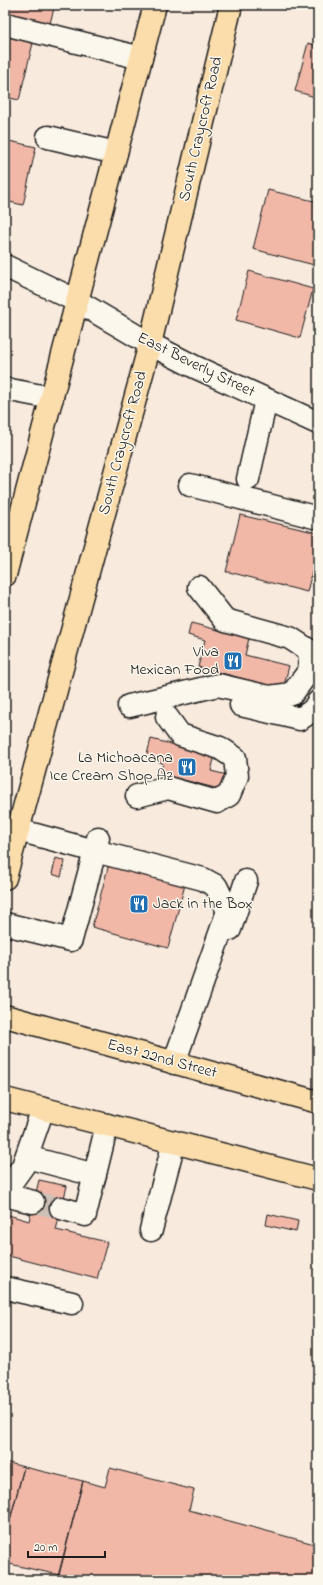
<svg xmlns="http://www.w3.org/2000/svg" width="323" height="1585" font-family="'Indie Flower',sans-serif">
<rect width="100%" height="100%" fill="#f9eade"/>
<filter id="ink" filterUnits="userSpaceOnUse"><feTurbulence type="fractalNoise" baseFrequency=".025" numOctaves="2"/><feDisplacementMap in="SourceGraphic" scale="8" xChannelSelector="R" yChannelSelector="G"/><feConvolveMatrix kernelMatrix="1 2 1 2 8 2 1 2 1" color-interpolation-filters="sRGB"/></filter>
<g filter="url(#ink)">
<path fill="#f1b8a8" stroke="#1c1c1c" d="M5,5H55L50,23L5,12Z
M5,36L33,43L19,100L5,97Z
M308,43L318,46V98L295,91Z
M5,140L36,147L23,205L5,201Z
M268,190L318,202V266L253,249Z
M249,271L313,289L300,338L236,320Z
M240,515L318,533V548L307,592L229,572H226Z
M191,623L249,638L245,655L289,666L283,689L198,667L205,640L188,635Z
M151,739L215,755L211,771L227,775L223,790L160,774L163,763L146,758Z
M56,858L65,861L61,877L52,874Z
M110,860L186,881L168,948L92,927Z
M39,1180L67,1186L56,1230L107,1242L97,1279L5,1255V1214L29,1221Z
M268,1214L298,1221L296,1232L266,1225Z
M5,1462L24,1467L5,1539Z
M24,1467L83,1481L59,1575L5,1563V1539Z
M110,1468L194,1490L189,1510L318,1545V1580H57L83,1481L105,1487Z"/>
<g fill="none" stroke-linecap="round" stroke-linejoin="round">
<path stroke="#cdc1b7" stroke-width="22" stroke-dasharray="22 11" stroke-linecap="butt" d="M33,1202L61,1208"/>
<g stroke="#1c1c1c" stroke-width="25">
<path id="minor" d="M5,24L141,58
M48,137L116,153
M5,266L77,301L150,344L195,367L318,423
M5,389L52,398
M248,479L266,400
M190,485L318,518
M241,705L300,719L313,710L318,702
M129,706L218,685L269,697L292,694L309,671L310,651L290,638L225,620L199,587
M137,796L168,788L217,802L229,795L237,776L235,758L220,748L180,735L167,717
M98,838L95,851L203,879L216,886L228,911L174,1063
M5,924L71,940L95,851L18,830
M230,929L246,881
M27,1157L95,1175
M5,1191L23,1166L43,1109
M5,1195L33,1202
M61,1208L85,1215L107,1125
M151,1230L174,1142
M5,1288L72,1303"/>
</g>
<g stroke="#1c1c1c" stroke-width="25">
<path id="major" d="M5,575L155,5
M5,878L150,344L231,5
M5,1016L318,1102
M5,1099L318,1179"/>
</g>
<use href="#minor" stroke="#fbf7ec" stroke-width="22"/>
<use href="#major" stroke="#fbddab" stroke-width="22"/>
</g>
</g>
<defs>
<g id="restaurant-square" transform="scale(1)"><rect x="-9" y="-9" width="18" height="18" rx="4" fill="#1f6fb2" stroke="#fbf7ec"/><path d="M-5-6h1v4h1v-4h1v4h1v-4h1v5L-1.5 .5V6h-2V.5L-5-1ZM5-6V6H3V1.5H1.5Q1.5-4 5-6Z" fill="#fff"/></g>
</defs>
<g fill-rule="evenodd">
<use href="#restaurant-square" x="233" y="661"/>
<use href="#restaurant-square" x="187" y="767"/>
<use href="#restaurant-square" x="139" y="904"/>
</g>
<g text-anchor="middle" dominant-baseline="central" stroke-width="3" stroke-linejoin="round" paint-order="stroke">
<g font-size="16" fill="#1c1c1c" stroke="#fbf7ec">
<text transform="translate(201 129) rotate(-77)">South Craycroft Road</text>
<text transform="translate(196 365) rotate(26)">East Beverly Street</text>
<text transform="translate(123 443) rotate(-75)">South Craycroft Road</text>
<text transform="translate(162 1059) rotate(15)">East 22nd Street</text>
</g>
<g font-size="16" fill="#1c1c1c" stroke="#fbf7ec" text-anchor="end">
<text x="219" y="652">Viva<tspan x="219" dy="18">Mexican Food</tspan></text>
<text x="173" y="758">La Michoacana<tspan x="173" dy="18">Ice Cream Shop Az</tspan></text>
<text x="153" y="904" text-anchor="start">Jack in the Box</text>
</g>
</g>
<rect width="323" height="1585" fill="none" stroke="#fbf7ec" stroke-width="20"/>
<rect x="10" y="10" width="303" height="1565" fill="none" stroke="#1c1c1c" stroke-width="1.5" filter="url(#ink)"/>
<path d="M28 1551v6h77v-6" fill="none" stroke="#1c1c1c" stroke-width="2"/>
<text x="34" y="1551" font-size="12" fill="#1c1c1c" stroke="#fbf7ec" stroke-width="3" paint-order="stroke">20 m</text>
</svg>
